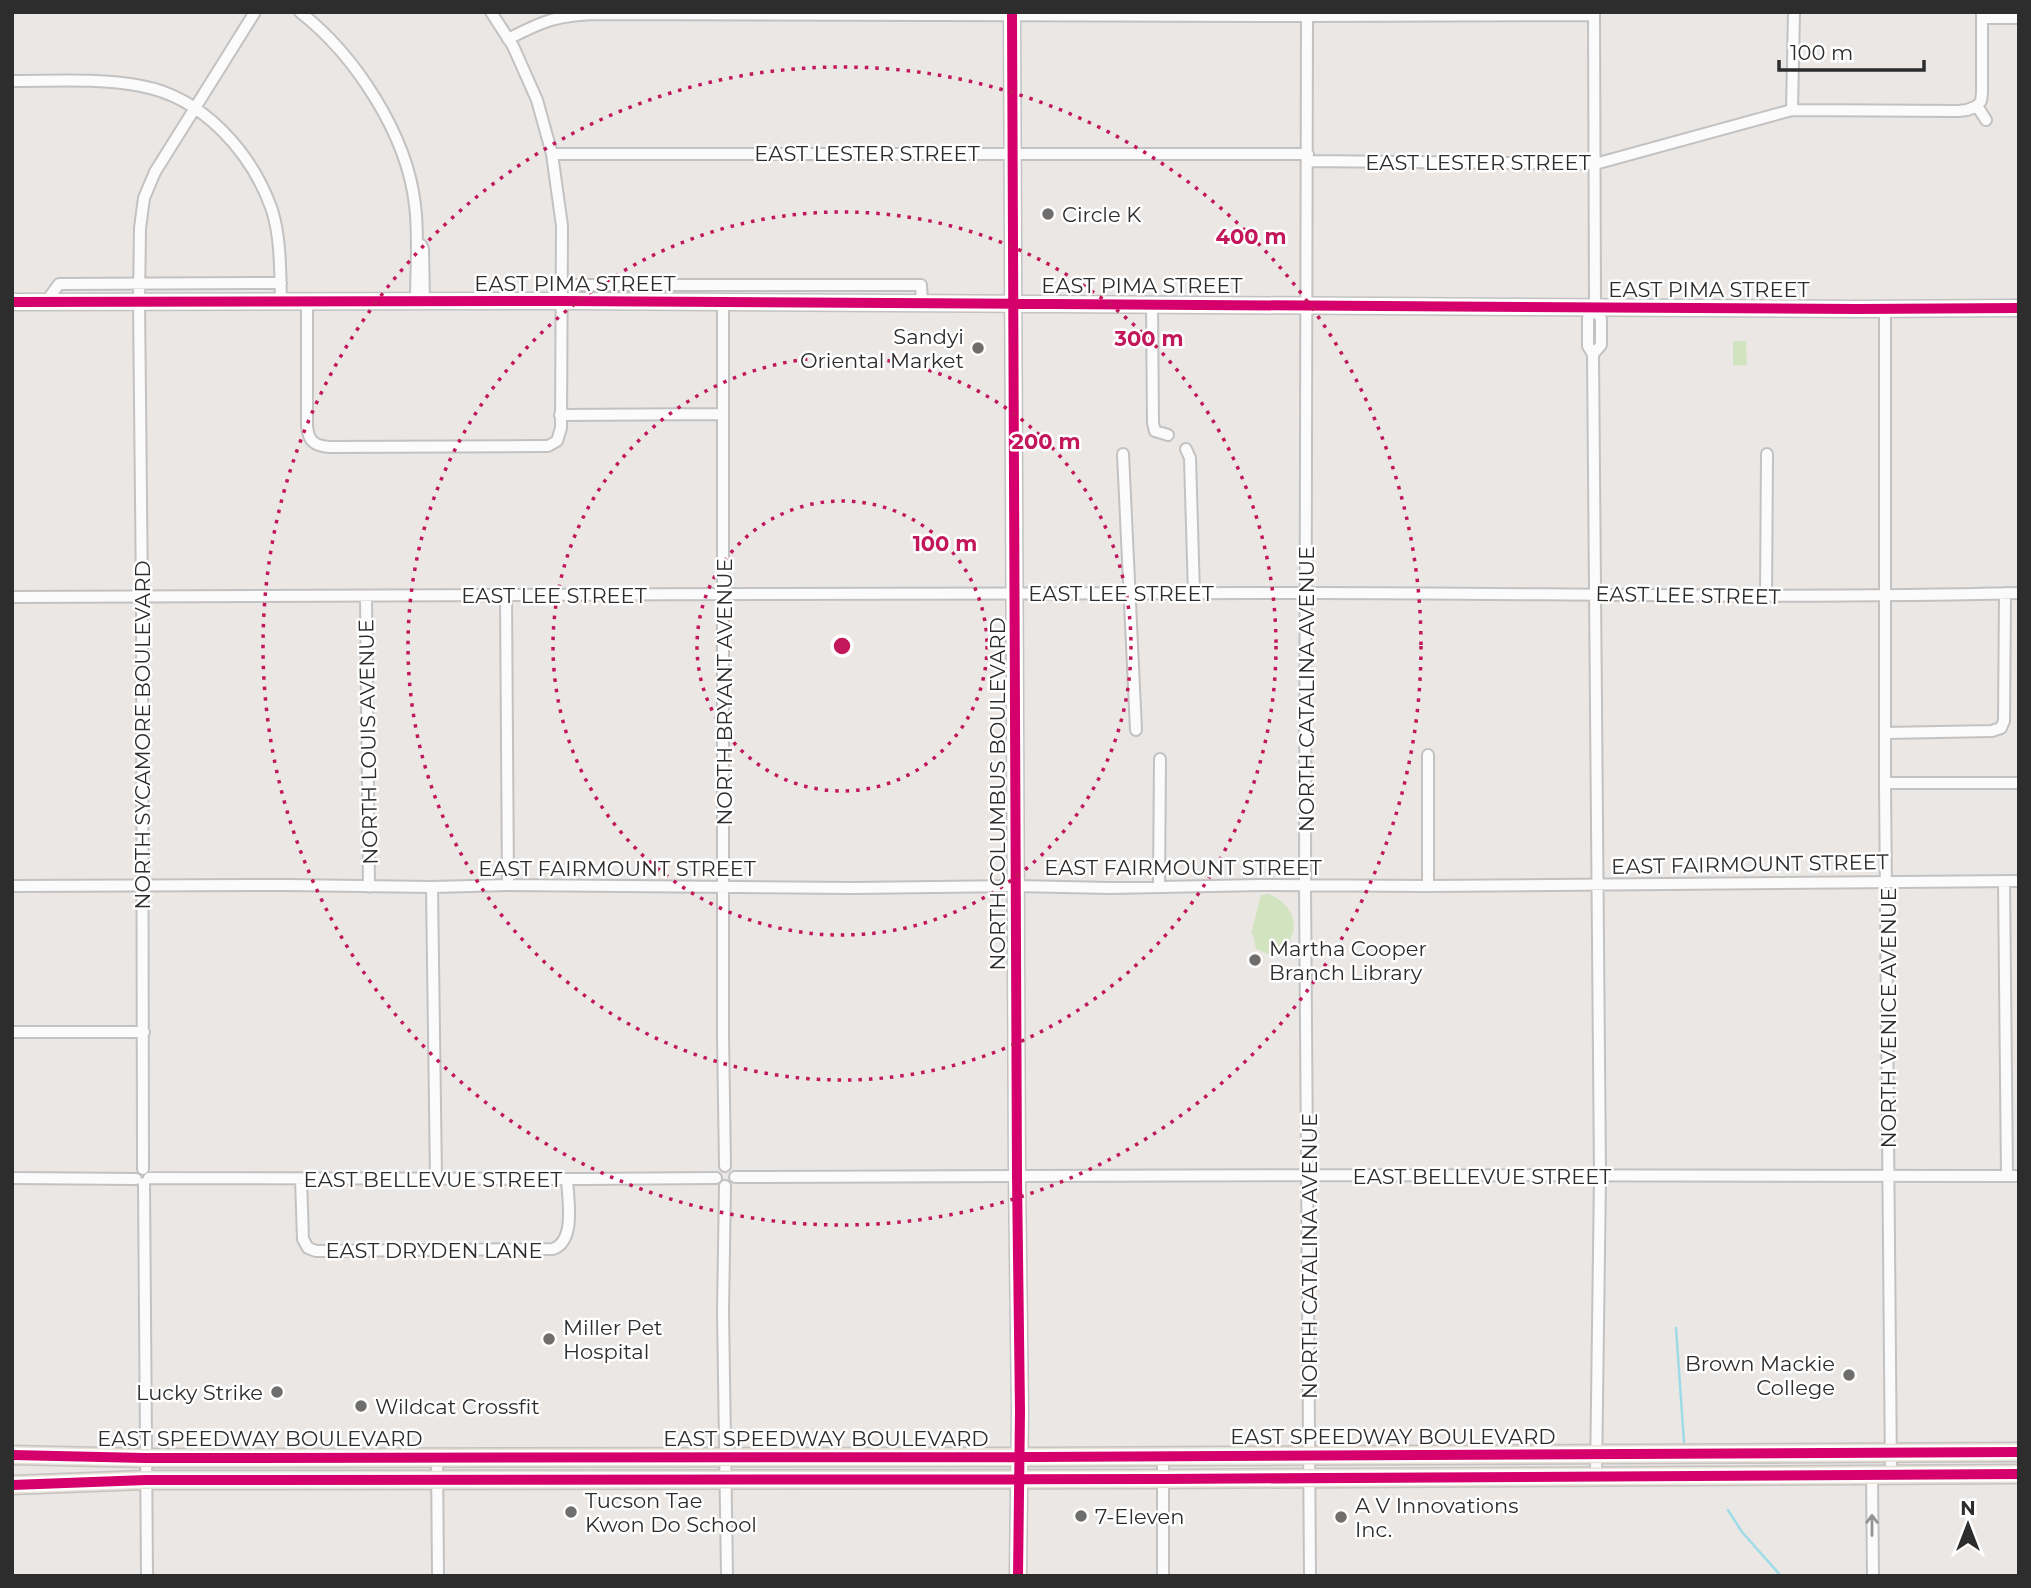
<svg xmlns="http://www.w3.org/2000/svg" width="2031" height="1588" font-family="Montserrat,sans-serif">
<rect width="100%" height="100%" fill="#eae7e4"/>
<path fill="#d2e3bf" d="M1733,341H1746L1747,365L1733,366Z
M1268,894C1300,906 1303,939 1273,956L1256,949L1253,935L1251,934L1261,895Z"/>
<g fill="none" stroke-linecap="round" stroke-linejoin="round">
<path stroke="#9ddce6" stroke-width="2.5" d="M1676,1328L1684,1442
M1728,1510L1742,1532L1781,1576"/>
<g stroke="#c3c2c2" stroke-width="14">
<path id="street" d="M300,12C355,55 407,134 415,205C419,237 416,269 416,302
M1307,12L1305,886L1310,1576
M1594,12L1595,308
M1982,18H2019
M508,39C545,20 558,15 599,14L1295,16L1594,15
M12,81C55,81 99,78 141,86C203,97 252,153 272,210C281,239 280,271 281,301
M1977,106L1981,101L1982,93V12
M1977,106L1986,120
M1792,110L1794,12
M552,154H1308
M1308,161L1595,164L1792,110L1958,111L1967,110L1977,106
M421,245L423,249L424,302
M561,285H921L922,303
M307,301V425C308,441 314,446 330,447L539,446H548L557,441L561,428L562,226L552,154L537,100L513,46L491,12
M46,302L59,284L281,283
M723,302V1036L725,1166
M1152,305L1153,423L1155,431L1168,435
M1885,309V783L1891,1475
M1593,354L1601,345V319L1595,308L1588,318V346L1593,354L1600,1176L1596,1477
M560,415L722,414
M1186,449L1190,458L1194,594
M1123,454L1136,730
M506,595L508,885
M12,597C446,596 879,592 1313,593C1548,593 1783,599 2019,593
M366,597L369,887
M1766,597L1767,454
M1885,733L1992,731L2001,728L2004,721L2005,593
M1428,755V886
M1885,783H2019
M2004,881L2007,1176
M12,886L287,885L432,887L508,885L853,888L1016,886L1110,888L1261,885L1428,886L2019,881
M432,887L436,1179
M1159,887L1160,759
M12,1032H144
M143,1169L142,597L139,301L140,228L144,198L155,172L255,12
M735,1177L1308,1175L2019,1176
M12,1178L136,1179
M149,1178L581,1179L716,1178
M301,1179L303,1239L308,1248L316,1251L553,1249C576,1241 568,1200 567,1179
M144,1183L147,1576
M725,1186L723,1311L727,1576
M437,1457L438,1576
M1163,1457V1576
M1872,1475L1873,1576"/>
</g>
<g stroke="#c3c2c2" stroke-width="19">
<path id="secondary" d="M1012,12L1017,1177L1020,1411L1018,1576
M12,302L561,301L1858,309L2019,308"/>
</g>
<g stroke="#c6c4c3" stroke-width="21">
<path id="primary" d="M12,1455L145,1458L1035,1457L2019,1452
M12,1485L146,1480L1163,1479L2019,1474"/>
</g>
<use href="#street" stroke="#fcfbfb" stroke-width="10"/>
<use href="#secondary" stroke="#fcfbfb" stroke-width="16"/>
<use href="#primary" stroke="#e7e0d6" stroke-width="18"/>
<g stroke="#fff" stroke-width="15">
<path id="cycleway" d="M1012,12L1017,1177L1020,1411L1018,1576
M12,302L561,301L1858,309L2019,308
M12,1455L145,1458L1035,1457L2019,1452
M12,1485L146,1480L1163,1479L2019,1474"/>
</g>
<use href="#cycleway" stroke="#d6006c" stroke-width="10"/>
</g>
<defs><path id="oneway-shaft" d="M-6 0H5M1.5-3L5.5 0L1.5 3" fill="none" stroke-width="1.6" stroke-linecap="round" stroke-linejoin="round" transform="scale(1.75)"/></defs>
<use stroke="#949494" href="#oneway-shaft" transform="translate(1872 1525) rotate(-90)"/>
<g fill="none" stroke="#c2185b" stroke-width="3.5" stroke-dasharray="3.5 7">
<circle cx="842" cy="646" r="145"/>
<circle cx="842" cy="646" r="289"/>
<circle cx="842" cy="646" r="434"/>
<circle cx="842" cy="646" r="579"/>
</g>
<g fill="#6f6e6d" stroke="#fff" stroke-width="2.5">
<circle cx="1048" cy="214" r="7"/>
<circle cx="978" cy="348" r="7"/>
<circle cx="1255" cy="960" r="7"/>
<circle cx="549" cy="1339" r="7"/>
<circle cx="1849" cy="1375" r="7"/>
<circle cx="277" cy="1392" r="7"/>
<circle cx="361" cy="1406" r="7"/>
<circle cx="571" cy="1512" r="7"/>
<circle cx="1081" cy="1516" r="7"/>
<circle cx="1341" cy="1517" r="7"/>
</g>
<g text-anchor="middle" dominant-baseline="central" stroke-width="5" stroke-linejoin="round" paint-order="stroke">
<g font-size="21" fill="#2d2d2d" stroke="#fff">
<text x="867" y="153">EAST LESTER STREET</text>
<text x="1478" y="162">EAST LESTER STREET</text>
<text x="575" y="283">EAST PIMA STREET</text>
<text x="1142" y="285">EAST PIMA STREET</text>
<text x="1709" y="289">EAST PIMA STREET</text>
<text x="1121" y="593">EAST LEE STREET</text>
<text x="554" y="595">EAST LEE STREET</text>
<text transform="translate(1688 595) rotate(1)">EAST LEE STREET</text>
<text transform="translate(1306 689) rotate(-90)">NORTH CATALINA AVENUE</text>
<text transform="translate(724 692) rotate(-90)">NORTH BRYANT AVENUE</text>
<text transform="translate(142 735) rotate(-90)">NORTH SYCAMORE BOULEVARD</text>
<text transform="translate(368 742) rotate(-91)">NORTH LOUIS AVENUE</text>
<text transform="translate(997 794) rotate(-90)">NORTH COLUMBUS BOULEVARD</text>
<text transform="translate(1750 864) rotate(-1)">EAST FAIRMOUNT STREET</text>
<text x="1183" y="867">EAST FAIRMOUNT STREET</text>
<text x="617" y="868">EAST FAIRMOUNT STREET</text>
<text transform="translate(1888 1018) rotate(-90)">NORTH VENICE AVENUE</text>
<text x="1482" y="1176">EAST BELLEVUE STREET</text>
<text x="433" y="1179">EAST BELLEVUE STREET</text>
<text x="434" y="1250">EAST DRYDEN LANE</text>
<text transform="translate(1309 1256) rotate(-90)">NORTH CATALINA AVENUE</text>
<text x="1393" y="1436">EAST SPEEDWAY BOULEVARD</text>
<text x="260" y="1438">EAST SPEEDWAY BOULEVARD</text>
<text x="826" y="1438">EAST SPEEDWAY BOULEVARD</text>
</g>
<g font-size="21" fill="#2d2d2d" stroke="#fff" text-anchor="start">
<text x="1062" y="214">Circle K</text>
<text x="964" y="336" text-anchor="end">Sandyi<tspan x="964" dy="24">Oriental Market</tspan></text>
<text x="1269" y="948">Martha Cooper<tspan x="1269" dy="24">Branch Library</tspan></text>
<text x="563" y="1327">Miller Pet<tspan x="563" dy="24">Hospital</tspan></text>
<text x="1835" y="1363" text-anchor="end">Brown Mackie<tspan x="1835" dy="24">College</tspan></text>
<text x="263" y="1392" text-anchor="end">Lucky Strike</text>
<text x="375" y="1406">Wildcat Crossfit</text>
<text x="585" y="1500">Tucson Tae<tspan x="585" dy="24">Kwon Do School</tspan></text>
<text x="1355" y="1505">A V Innovations<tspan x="1355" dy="24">Inc.</tspan></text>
<text x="1095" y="1516">7-Eleven</text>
</g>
</g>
<circle cx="842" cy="646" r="10" fill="#c2185b" stroke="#fff" stroke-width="3.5"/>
<g font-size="21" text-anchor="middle" font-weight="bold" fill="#c2185b" stroke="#fff" stroke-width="5" stroke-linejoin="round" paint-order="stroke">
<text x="1251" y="244">400 m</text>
<text x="1149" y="346">300 m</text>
<text x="1046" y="449">200 m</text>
<text x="945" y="551">100 m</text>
</g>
<rect width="2031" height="1588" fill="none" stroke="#2d2d2d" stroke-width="28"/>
<g transform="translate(1968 1525)" stroke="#ffffff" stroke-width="5" paint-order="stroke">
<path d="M0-5L12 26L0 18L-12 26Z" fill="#2d2d2d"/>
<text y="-10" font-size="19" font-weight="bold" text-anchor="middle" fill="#2d2d2d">N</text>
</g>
<path d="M1779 60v10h145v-10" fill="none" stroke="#2d2d2d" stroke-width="3.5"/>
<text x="1790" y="60" font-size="21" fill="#2d2d2d" stroke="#ffffff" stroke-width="5" paint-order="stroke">100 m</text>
</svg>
